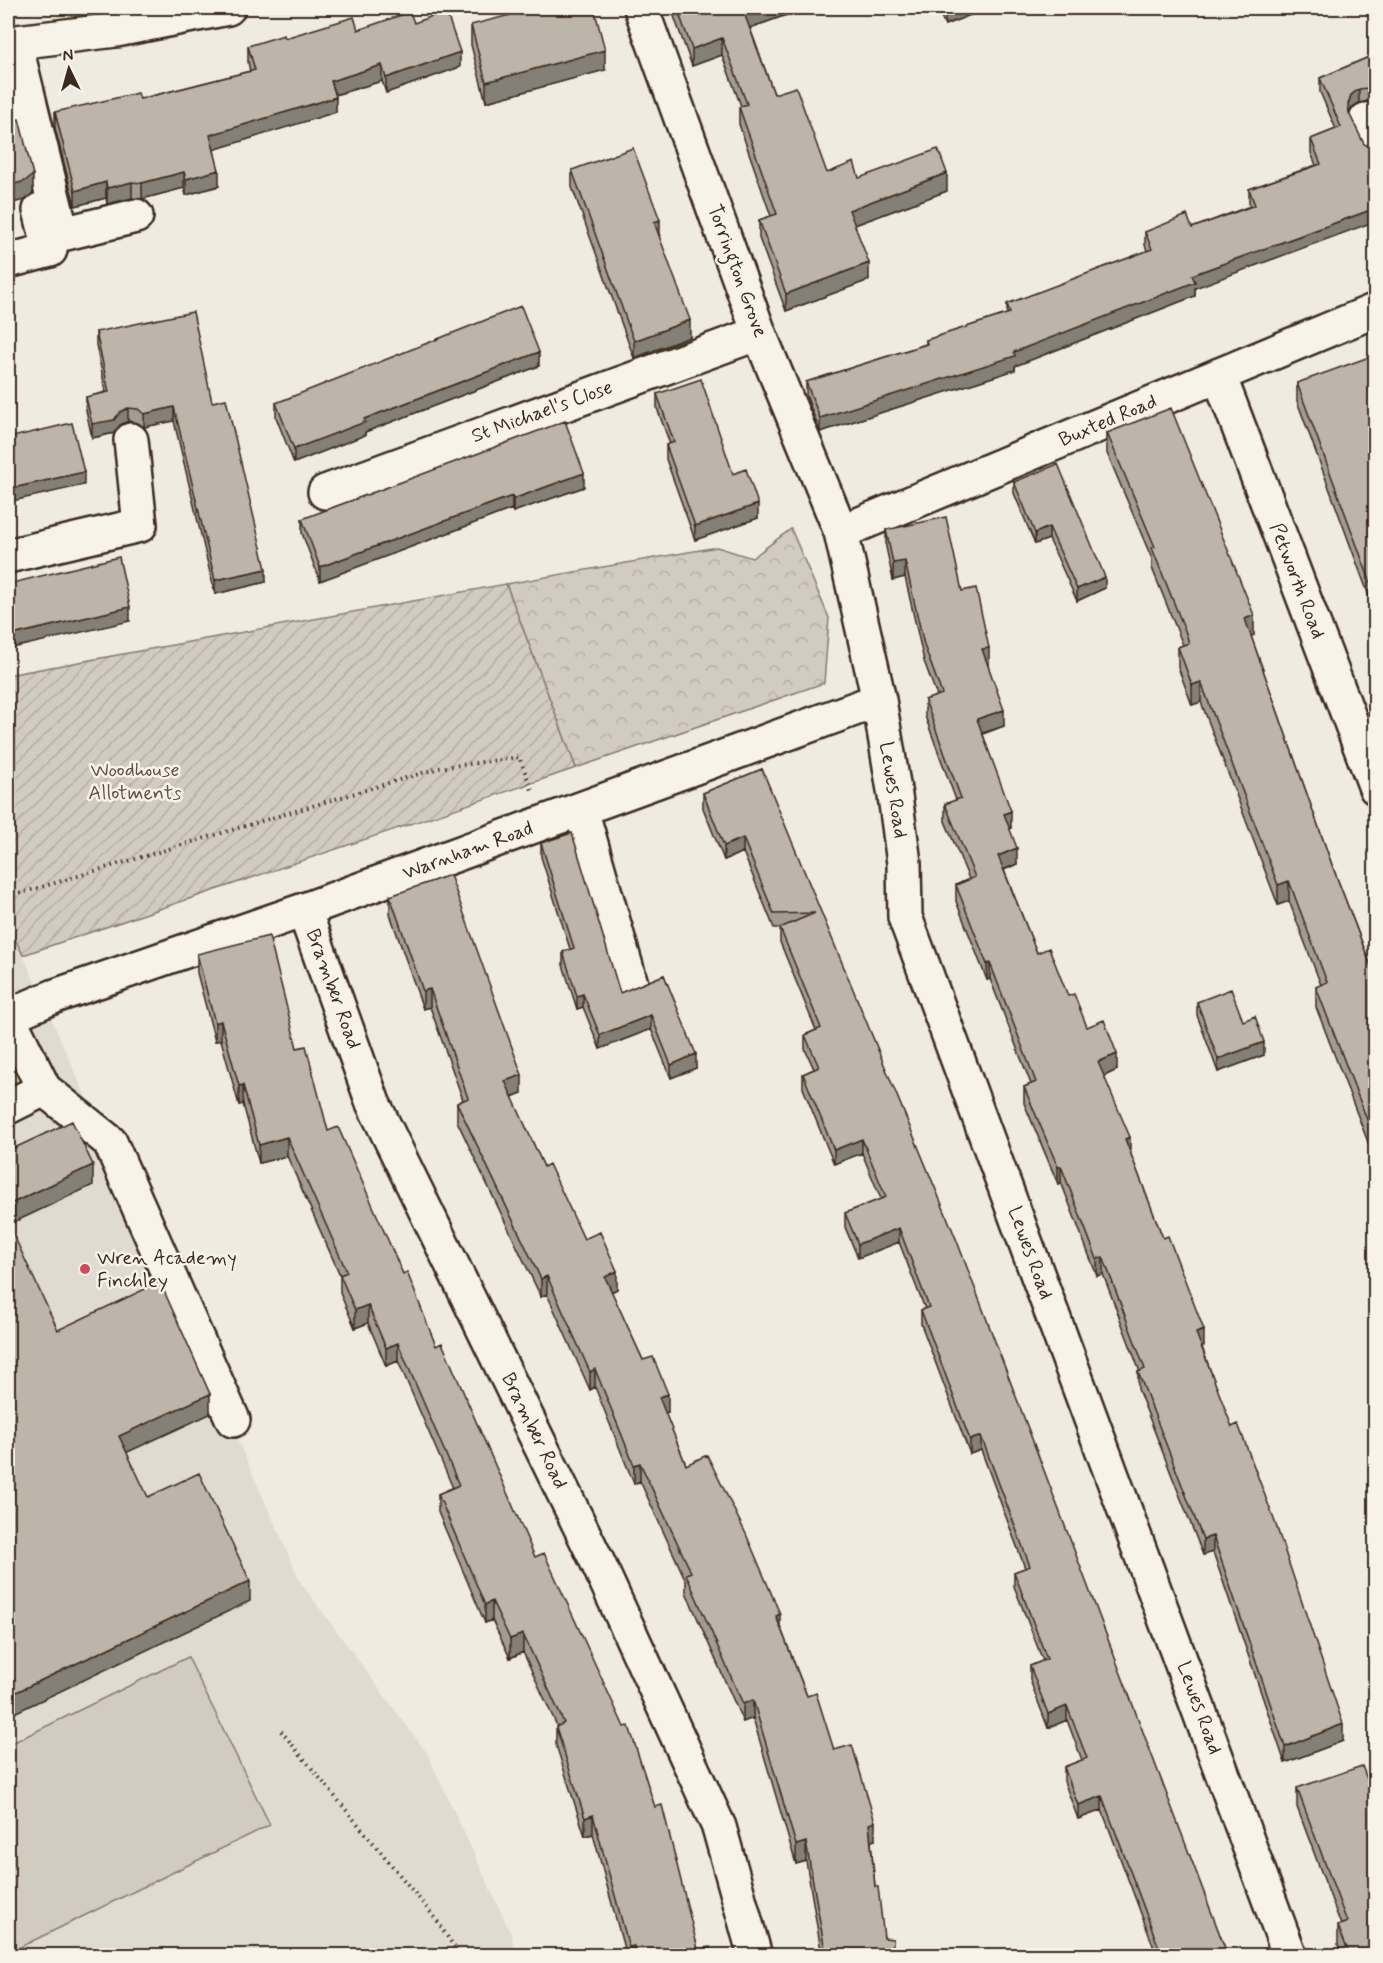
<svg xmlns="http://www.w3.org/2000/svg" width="1383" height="1963" font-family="Mynerve,sans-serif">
<defs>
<pattern id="forest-crowns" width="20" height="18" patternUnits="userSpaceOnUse" patternTransform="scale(1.5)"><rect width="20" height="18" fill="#d1cbc0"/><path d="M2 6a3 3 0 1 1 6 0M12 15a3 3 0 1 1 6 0" fill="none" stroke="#b4aea5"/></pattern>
<pattern id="garden-furrows" width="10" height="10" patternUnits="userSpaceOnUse" patternTransform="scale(1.5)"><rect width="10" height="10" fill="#d1cbc0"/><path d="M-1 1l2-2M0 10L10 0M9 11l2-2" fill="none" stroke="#b4aea5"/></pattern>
</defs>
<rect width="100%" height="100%" fill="#efebe0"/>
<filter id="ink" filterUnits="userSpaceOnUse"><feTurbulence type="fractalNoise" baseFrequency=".0167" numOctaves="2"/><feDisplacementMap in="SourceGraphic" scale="12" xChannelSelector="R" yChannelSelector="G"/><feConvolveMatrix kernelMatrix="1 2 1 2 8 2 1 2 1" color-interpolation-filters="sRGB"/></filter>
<g filter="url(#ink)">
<path fill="#e0dbd0" d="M8,925L23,955L301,1583L427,1753L512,1936L514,1955H8Z"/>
<path fill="#d1cbc0" stroke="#867a6f" stroke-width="1.5" d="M188,1657L270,1825L8,1953V1745Z"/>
<path fill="url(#forest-crowns)" stroke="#867a6f" stroke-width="1.5" d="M791,529L829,618L824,683L576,768L506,584L717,547L752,558Z"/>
<path fill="url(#garden-furrows)" stroke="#867a6f" stroke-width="1.5" d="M506,584L576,768L23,955L8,925V675Z"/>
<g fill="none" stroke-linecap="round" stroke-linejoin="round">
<g stroke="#3b2a1e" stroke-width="38">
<path id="minor" d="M641,8L759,333L841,532L879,700L895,796L904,863L905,917L1290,1956
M8,43L116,30L228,8
M15,43L62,234L136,216
M1366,120L1376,143
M8,261L50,250L40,210
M1219,375L1376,788
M325,492L759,333
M841,532L1376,310
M8,556L140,525L131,440
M581,809L631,984
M304,910L373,1103L597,1561L719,1827L755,1956
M44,1089L110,1142L233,1420
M8,1107L44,1089L8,1016L55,996L304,910L879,700"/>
</g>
<path stroke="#3b2a1e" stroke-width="4" stroke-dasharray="1.5 4.5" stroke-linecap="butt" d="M8,897L439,768L519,757L532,790
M281,1731L436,1919L460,1956"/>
<use href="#minor" stroke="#f7f3e8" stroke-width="33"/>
</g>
<path fill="#a39c92" stroke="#3b2a1e" stroke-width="1.5" d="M671,8H806L750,28L774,94L827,173L947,191L855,225L869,280L786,311L759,238V220L771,216L739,124V107L741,106L722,55L692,66Z
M937,8H988L945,25Z
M414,23L460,67L386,93L382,81L335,95L336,112L214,149L219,186L186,195L184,188L142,199L132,198L107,204L106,198L75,206L55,128V112L140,99L250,71L248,62V46L285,38Z
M471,25L605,70L486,102L471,45Z
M1376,54V105L1368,101L1359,103L1351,108L1349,114L1364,144L1195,288V296L1015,366V370L820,432L806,395V382L926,344V340L1007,314V304L1147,251L1145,245V232L1192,228L1250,206L1249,203V189L1316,165L1311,153V139L1336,129L1320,92V78Z
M572,170L660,236L659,237L690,337L634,358L572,187Z
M96,332L212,402L266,582L215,594L174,421L144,427L138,423L128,421L120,425L114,433L92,438L86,410V397L106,392L96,345Z
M539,366L365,432V435L294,463L276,417V403Z
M1376,366V615L1297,401V383Z
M657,394L733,474L758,518L695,540L666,459V445L670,444L657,408Z
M1107,433L1254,635L1251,636L1332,865L1376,979V1163L1316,1007V987L1321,985L1289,901L1278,905L1201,702L1192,705L1178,667V647L1183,645L1152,568V559L1107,453Z
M1014,482L1105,588L1077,601L1049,539L1035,544L1014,493Z
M584,487L513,512L512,509L320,581L302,533V519Z
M886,530L962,591L989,664L988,665L1004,726L983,734L1011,828L1009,829L1017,864L1004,870L1037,953L1068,996L1087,1027L1117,1070L1104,1076L1130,1152L1204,1346L1202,1347L1343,1741L1285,1763L1213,1552L1203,1555L1138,1389V1372H1140L1103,1274L1097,1276L1061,1182L1058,1184L1024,1103V1087L1031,1084L990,979L987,980L956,901V885L969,879L945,821V804L956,800L925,716V700L937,696L924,661L905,577L893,580L886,547Z
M762,769L1228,1956H1157L1102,1810L1078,1819L1064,1781V1767L1082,1760L1067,1720L1048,1728L1030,1680V1666L1043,1661L1014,1586V1572L1025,1568L981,1450L970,1454L921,1324V1310L925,1309L899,1242L858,1258L845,1227V1213L881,1199L862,1153L834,1164L803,1088V1074L814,1069L805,1049V1035L816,1030L780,942V928H774L743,852L724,860L703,808V793Z
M541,843L620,993L664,975L696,1068L671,1078L651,1029L600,1049L583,1007L577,1009L563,965V952L570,949L541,857Z
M390,896L522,1093L512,1097L544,1167L584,1239L617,1289L611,1292L643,1360L668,1412L665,1413L686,1465L780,1626L807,1696L875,1840L871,1841L875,1887L884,1938L893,1956H822L806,1861L796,1864L753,1718L743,1722L686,1592V1581L640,1481L634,1484L595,1387L590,1390L547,1294L541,1297L457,1121V1103L463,1100L430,1007L423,1009L390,914Z
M197,954L297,1048L328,1131L403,1274L436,1346L698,1949L711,1956H626L593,1834L585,1836L556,1745V1727L557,1726L523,1652L510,1658L492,1620L485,1623L438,1512V1494L453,1488L398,1361L386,1366L368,1323L355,1328L340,1293V1275L287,1156L259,1163L243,1104L239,1105L221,1040L215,1041L197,973Z
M1197,1002L1243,1021L1264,1055L1218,1072L1197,1015Z
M1297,1788L1376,1956H1342L1338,1945V1926L1341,1925L1297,1807Z"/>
<path fill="#847f77" stroke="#3b2a1e" stroke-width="1.5" d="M758,8H806L744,30V13Z
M945,8H988L945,25Z
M722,38V55L692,66V49Z
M605,50V70L486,102V82Z
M460,52V67L386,93V78Z
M382,65V81L331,96V81Z
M1359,89V103L1351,108L1348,117V104L1351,95Z
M336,97V112L210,151V135Z
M219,170V186L186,195V179Z
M184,172V188L142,199V183Z
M947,173V191L849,227V210Z
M33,175V193L25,200L8,204V186Z
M106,182V198L75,206V191Z
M132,182V198L107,204V188Z
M1376,208V221L1195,288V296L1015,366V370L820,432V418L1014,352L1192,275Z
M660,220V236L654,239V222Z
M869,263V280L786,311V294Z
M690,320V337L634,358V341Z
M539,352V366L365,432V435L294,463V449L364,419Z
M174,407V421L144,427V414Z
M128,408V421L120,425L114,433L92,438V424Z
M84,472V485L8,502V489Z
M584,473V487L513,512V499Z
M512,496V509L320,581V567Z
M758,504V518L695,540V526Z
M1049,527V539L1035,544V533Z
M905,561V577L893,580V563Z
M266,569V582L215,594V580Z
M1105,577V588L1077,601V589Z
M130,607V621L8,649V636Z
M1254,615V635L1245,639V619Z
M989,648V664L982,666V649Z
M1201,682V702L1192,705V685Z
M1004,710V726L977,735V719Z
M1011,811V828L1004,831V814Z
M743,838V852L724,860V846Z
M1017,848V864L998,872V856Z
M1289,881V901L1278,905V885Z
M990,963V979L987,980V964Z
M430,989V1007L423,1009V991Z
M583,994V1007L577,1009V996Z
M651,1015V1029L600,1049V1035Z
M221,1021V1040L215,1041V1023Z
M1264,1042V1055L1218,1072V1059Z
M696,1054V1068L671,1078V1065Z
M1117,1054V1070L1098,1079V1062Z
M13,1056V1076L8,1078V1058Z
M522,1075V1093L505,1099V1081Z
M243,1085V1104L239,1105V1086Z
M287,1137V1156L259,1163V1145Z
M1130,1137V1153L1125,1139Z
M862,1139V1153L834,1164V1150Z
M93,1165V1185L8,1225V1205Z
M1061,1166V1182L1058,1184V1167Z
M899,1228V1242L858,1258V1244Z
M1103,1257V1274L1097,1276V1259Z
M617,1271V1289L605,1295V1277Z
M547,1276V1294L541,1297V1279Z
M368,1305V1323L355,1328V1310Z
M1204,1330V1346L1196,1350V1333Z
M398,1343V1361L386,1366V1348Z
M595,1369V1387L590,1390V1372Z
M210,1394V1414L119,1456V1436Z
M668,1394V1412L659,1415V1397Z
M981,1436V1450L970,1454V1440Z
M640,1463V1481L634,1484V1465Z
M1213,1536V1552L1203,1555V1539Z
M250,1581V1601L8,1716V1696Z
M492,1601V1620L485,1623V1605Z
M780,1614V1632L776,1616Z
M523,1634V1652L510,1658V1639Z
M753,1700V1718L743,1722V1704Z
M1067,1706V1720L1048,1728V1714Z
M1343,1724V1741L1285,1763V1747Z
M1102,1796V1810L1078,1819V1805Z
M593,1815V1834L585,1836V1818Z
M875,1822V1840L869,1842V1824Z
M806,1842V1861L796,1864V1845Z
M634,1946V1956H629V1947Z"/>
<path fill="#bdb5aa" stroke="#3b2a1e" stroke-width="1.5" d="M537,8H594L605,50L486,82L471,25Z
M677,8H758L744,13L774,94L796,87L827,173L854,162L859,178L938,149L947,173L849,210L869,263L786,294L759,220L777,214L739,107L747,104L722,38L692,49Z
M446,11L460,52L386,78L382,65L331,81L336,97L210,135L219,170L186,179L184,172L142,183L132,182L107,188L106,182L75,191L55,112L138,93L140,99L255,70L248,46L284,35L285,38L354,17L358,30L410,12L414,23Z
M1376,54V91L1368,88L1359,89L1351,95L1348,104L1349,113L1364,144L1373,148H1376V208L1192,275L1195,282L1014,352L1015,356L820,418L806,382L927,344L926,340L1010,313L1007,304L1152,249L1145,232L1187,215L1192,228L1255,205L1249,189L1321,164L1311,139L1341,127L1320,78Z
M8,102H9L13,121L19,119L33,175L25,181L8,186Z
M633,148L660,220L654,222L690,320L634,341L572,170Z
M521,306L539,352L364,419L365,422L294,449L276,403Z
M193,312L212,402L226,399L266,569L215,580L174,407L144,414L138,409L128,408L120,412L114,420L92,424L86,397L109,392L96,332Z
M1372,356L1376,366V597L1297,383Z
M701,379L733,474L746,469L758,504L695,526L666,445L674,442L657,394Z
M1171,408L1254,615L1245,619L1332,865L1376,979V1143L1316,987L1327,982L1289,881L1278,885L1201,682L1192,685L1178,647L1189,643L1186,633L1152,548L1155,547L1107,433Z
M565,421L584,473L513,499L512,496L320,567L302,519Z
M72,423L84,472L8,489V438Z
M1058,464L1105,577L1077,589L1049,527L1035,533L1014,482Z
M946,517L962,591L976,588L989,648L982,649L1004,710L977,719L1011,811L1004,814L1017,848L998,856L1037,953L1049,948L1068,996L1074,994L1087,1027L1104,1020L1117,1054L1098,1062L1130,1137L1125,1139L1163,1238L1168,1236L1204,1330L1196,1333L1232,1427L1238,1424L1275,1522L1343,1724L1285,1747L1213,1536L1203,1539L1138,1372L1145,1369L1103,1257L1097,1259L1061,1166L1058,1167L1024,1087L1036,1082L990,963L987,964L956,885L975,877L945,804L961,798L925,700L942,694L924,645L905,561L893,563L886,530Z
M119,557L130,607L8,636V584Z
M762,769L957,1241L1228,1956H1162L1102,1796L1078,1805L1064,1767L1087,1758L1067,1706L1048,1714L1030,1666L1047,1659L1014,1572L1030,1566L981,1436L970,1440L921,1310L929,1307L899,1228L858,1244L845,1213L886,1197L862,1139L834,1150L803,1074L819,1067L805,1035L821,1028L780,928L815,913L774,914L743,838L724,846L703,793Z
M572,833L620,993L664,975L696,1054L671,1065L651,1015L600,1035L583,994L577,996L563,952L574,948L541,843Z
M450,875L522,1075L505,1081L544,1167L549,1164L584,1239L600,1232L617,1271L605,1277L643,1360L653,1357L668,1394L659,1397L686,1465L707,1455L746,1534L780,1614L776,1616L807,1696L816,1693L834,1750L852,1745L875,1822L869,1824L875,1887H878L884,1938L893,1939V1956H826L806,1842L796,1845L753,1700L743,1704L686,1574L691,1572L640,1463L634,1465L595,1369L590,1372L547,1276L541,1279L457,1103L468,1098L430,989L423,991L390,896Z
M269,936L297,1048L306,1046L328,1131L338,1127L403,1274L407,1272L436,1346L442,1343L535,1557L544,1553L624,1727L629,1726L655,1807L662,1805L698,1949L710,1947L711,1956H635L634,1946L629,1947L593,1815L585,1818L556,1727L564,1723L523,1634L510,1639L492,1601L485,1605L438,1494L459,1485L398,1343L386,1348L368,1305L355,1310L340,1275L347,1272L287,1137L259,1145L243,1085L239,1086L221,1021L215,1023L197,954Z
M1231,989L1243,1021L1255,1016L1264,1042L1218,1059L1197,1002Z
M8,1046L13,1056L8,1058Z
M72,1121L93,1165L8,1205V1151Z
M8,1223L58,1330L160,1282L210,1394L119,1436L148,1497L199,1473L250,1581L8,1696Z
M1362,1766L1376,1802V1956H1350L1338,1926L1347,1922L1297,1788Z
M1048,1952L1049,1956H1035Z"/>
</g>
<circle fill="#d1495b" stroke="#f7f3e8" stroke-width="2" cx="85" cy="1269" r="6"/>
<g text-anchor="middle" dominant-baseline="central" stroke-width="5" stroke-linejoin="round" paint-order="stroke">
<g font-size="20" fill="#3b2a1e" stroke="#f7f3e8">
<text transform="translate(737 271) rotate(70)">Torrington Grove</text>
<text transform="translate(542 412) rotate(-20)">St Michael's Close</text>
<text transform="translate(1108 421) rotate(-23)">Buxted Road</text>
<text transform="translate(1297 581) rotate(69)">Petworth Road</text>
<text transform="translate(893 790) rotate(81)">Lewes Road</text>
<text transform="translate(468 851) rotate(-20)">Warnham Road</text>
<text transform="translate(333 989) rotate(70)">Bramber Road</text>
<text transform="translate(1030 1253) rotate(70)">Lewes Road</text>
<text transform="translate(534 1431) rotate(64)">Bramber Road</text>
<text transform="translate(1199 1708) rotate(70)">Lewes Road</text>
</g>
<g font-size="20" fill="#605246" stroke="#f7f3e8">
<text x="135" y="770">Woodhouse<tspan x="135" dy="23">Allotments</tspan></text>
</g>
<g font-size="20" fill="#3b2a1e" stroke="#f7f3e8" text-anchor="start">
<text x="97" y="1258">Wren Academy<tspan x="97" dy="23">Finchley</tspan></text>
</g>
</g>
<rect width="1383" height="1963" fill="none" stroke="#f7f3e8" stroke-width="30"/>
<rect x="15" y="15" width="1353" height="1933" fill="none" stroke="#3b2a1e" stroke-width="2" filter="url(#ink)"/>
<g transform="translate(69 69) rotate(355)" stroke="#f7f3e8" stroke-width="4.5" paint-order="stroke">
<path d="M0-4.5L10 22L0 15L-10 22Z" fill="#3b2a1e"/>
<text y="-9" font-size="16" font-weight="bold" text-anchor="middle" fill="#3b2a1e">N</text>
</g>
</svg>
